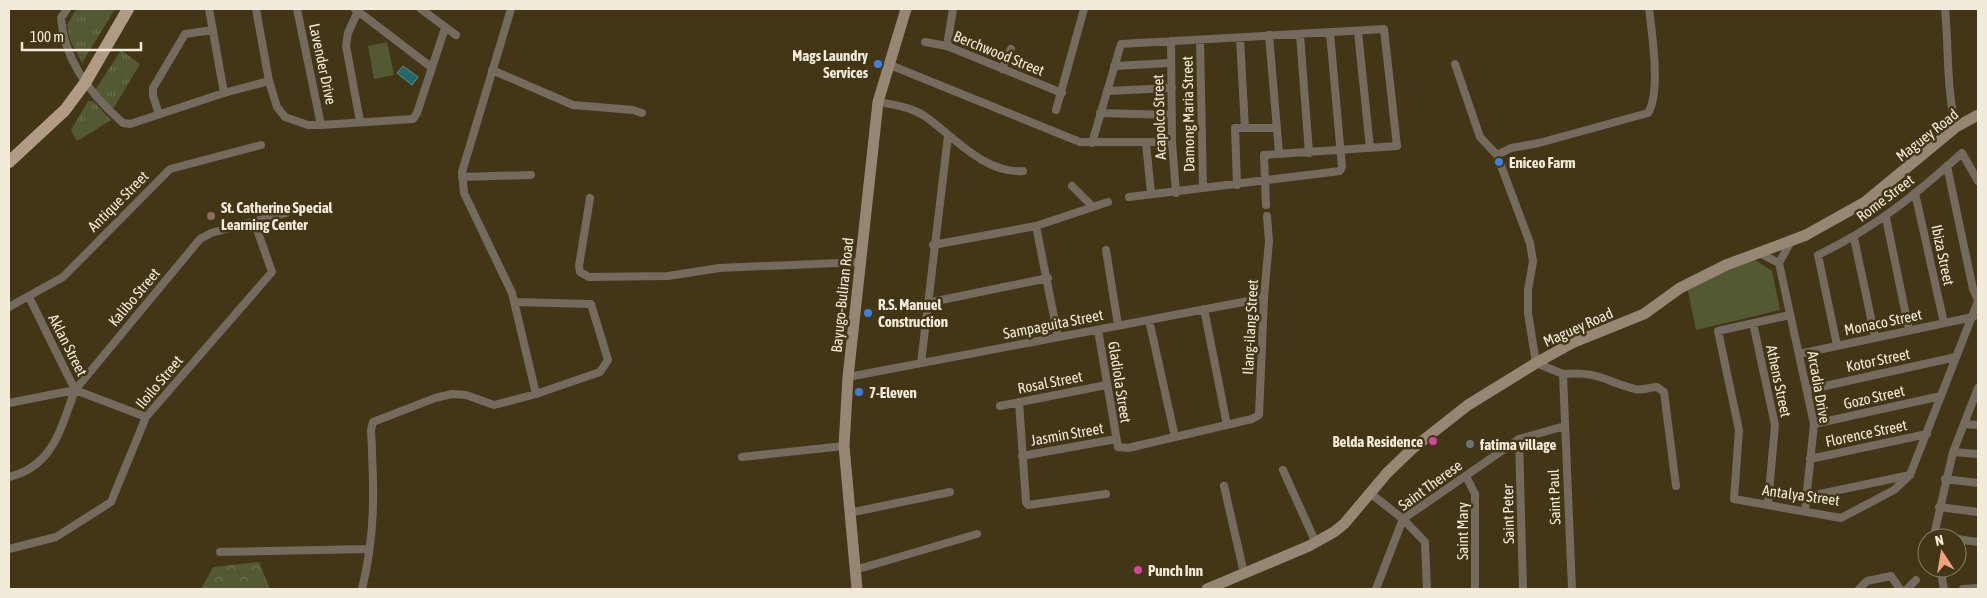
<svg xmlns="http://www.w3.org/2000/svg" width="1987" height="598" font-family="'Asap Condensed',sans-serif">
<defs>
<pattern id="grass-tufts" width="24" height="20" patternUnits="userSpaceOnUse" patternTransform="scale(1.25)"><rect width="24" height="20" fill="#535933"/><path d="M3 7l-1-3M5 7V3M7 7l1-3M15 17l-1-3M17 17v-4M19 17l1-3" fill="none" stroke="#6c7150"/></pattern>
<pattern id="forest-crowns" width="20" height="18" patternUnits="userSpaceOnUse" patternTransform="scale(1.25)"><rect width="20" height="18" fill="#535933"/><path d="M2 6a3 3 0 1 1 6 0M12 15a3 3 0 1 1 6 0" fill="none" stroke="#6c7150"/></pattern>
</defs>
<rect width="100%" height="100%" fill="#423617"/>
<path fill="url(#grass-tufts)" d="M76,9H115L82,63L70,40L67,25Z
M121,50L140,64L113,109L97,94L96,89Z
M88,101H93L111,120L77,141L71,130Z"/>
<path fill="url(#forest-crowns)" d="M259,562L270,589H201L213,567Z"/>
<path fill="#535933" d="M387,42L394,75L374,79L368,46Z
M1751,257L1772,271L1780,310L1696,330L1687,287Z"/>
<path fill="#22686c" stroke="#618f8d" d="M403,66L418,77L412,85L397,73Z"/>
<g fill="none" stroke-linecap="round" stroke-linejoin="round">
<path stroke="#756a5e" stroke-width="8" d="M67,9L61,18C64,60 92,96 123,123L130,124L224,93L269,81
M209,9L224,93
M256,9L269,81L277,107L285,117L308,125H321L413,119L417,113L445,28
M297,9L321,125
M355,9L431,67
M421,9L456,35
M511,9L462,172L464,193L512,293L536,394
M1945,9C1949,48 1946,88 1956,127
M358,11L348,33L346,46L360,121
M1358,32L1370,148
M1269,35L1279,153
M1300,35L1309,153
M1240,38L1245,128
M1200,40L1203,188
M1171,41L1172,142L1176,193
M925,42L947,46L1062,93
M947,46L953,9
M1455,64L1480,137L1497,155
M890,65L1080,142H1172
M1114,66L1171,63
M1002,69L1011,49
M492,70L573,105L633,110L642,113
M1107,91L1172,88
M878,102C895,105 912,107 926,117C954,137 985,174 1023,171
M1056,110L1084,9
M1100,113L1172,115
M159,114L153,96V88L185,34L213,30
M1092,143L1121,44L1384,29L1397,146L1264,155L1266,205
M1146,143L1151,193
M1947,166L1973,289L1978,300
M462,177L531,175
M1237,185L1235,128H1277
M1915,193L1944,323
M1129,197L1340,171L1342,167L1330,33
M590,198L579,266L580,272L589,277L668,276L719,268L862,262
M1093,207L1108,202
M1886,218L1909,330
M1036,226L1058,337
M1854,238L1875,337
M933,245L1036,226L1093,207L1072,186
M1106,250L1118,325
M1759,253L1779,263L1790,243
M1779,263L1814,424L1805,511
M29,297L75,390L146,417
M927,303L1048,278
M9,307L63,277L170,169L261,145
M1204,309L1227,425
M1790,315L1718,331L1739,430L1734,499L1841,518L1894,490L1910,475L1978,301
M1149,320L1175,437
M1753,323L1775,425L1768,504
M1098,330L1118,447L1128,448L1252,419L1259,415L1264,298L1269,241L1267,216
M1837,345L1818,255C1876,227 1914,196 1962,153L1978,181
M1799,354L1973,317
M921,363L948,136
M1563,374C1598,371 1605,381 1635,389C1642,391 1650,387 1657,387L1664,392L1676,486
M848,377L1264,298
M1807,390L1956,357
M1019,402L1026,502L1028,505L1106,494
M9,403L75,390L200,239L211,233L286,213
M1000,406L1106,385
M1814,424L1941,396
M1964,424L1978,425
M1519,439L1523,589
M1953,452L1978,454
M1022,456L1116,439
M742,457L844,446
M1810,459L1927,434
M1283,470L1316,543
M1466,476L1475,494V589
M9,477C54,466 61,427 75,390
M1945,479L1978,483
M1224,486L1244,573
M1370,493L1403,519L1425,542L1427,589
M1806,497L1910,475
M1939,507L1978,512
M849,513L950,492
M1953,538L1934,535L1953,452L1978,388
M1957,539L1978,542
M9,549L56,537L111,502L146,417L272,272L254,221
M220,552L369,549
M855,570L977,534
M1941,573L1944,589
M362,589C376,533 374,487 371,430L373,422L435,398L452,394L466,395L494,405L536,394L600,372L608,360L591,304L515,302
M1376,589L1403,519L1519,439L1565,426
M1572,589L1563,374L1536,363L1528,313V290L1533,261L1530,243L1497,155L1511,148L1539,143L1648,113C1661,93 1652,33 1649,9
M1859,589L1867,581L1891,576L1900,589
M1907,589L1916,580
M1963,589L1978,588"/>
<path stroke="#978674" stroke-width="11" d="M857,589L844,446L848,377L878,102L906,9
M1207,589L1309,546L1334,532L1344,524L1387,473L1412,449L1468,405L1536,363L1572,343L1644,314L1680,288L1726,265L1806,235L1865,202L1956,127L1978,115"/>
<path stroke="#b19b84" stroke-width="12" d="M9,162L65,110L85,83L128,9"/>
</g>
<g fill="#3f7fe0" stroke="#423617" stroke-width="2">
<circle cx="878" cy="64" r="5"/>
<circle cx="1499" cy="162" r="5"/>
<circle cx="868" cy="313" r="5"/>
<circle cx="859" cy="392" r="5"/>
</g>
<circle fill="#8d6e63" stroke="#423617" stroke-width="2" cx="211" cy="216" r="5"/>
<g fill="#d1479c" stroke="#423617" stroke-width="2">
<circle cx="1433" cy="441" r="5"/>
<circle cx="1138" cy="570" r="5"/>
</g>
<circle fill="#6b7280" stroke="#423617" stroke-width="2" cx="1470" cy="444" r="5"/>
<g text-anchor="middle" dominant-baseline="central" stroke-width="5" stroke-linejoin="round" paint-order="stroke">
<g font-size="15" fill="#f3ebda" stroke="#423617">
<text transform="translate(999 53) rotate(22)">Berchwood Street</text>
<text transform="translate(323 64) rotate(78)">Lavender Drive</text>
<text transform="translate(1188 114) rotate(-91)">Damong Maria Street</text>
<text transform="translate(1159 117) rotate(-92)">Acapolco Street</text>
<text transform="translate(1927 135) rotate(-38)">Maguey Road</text>
<text transform="translate(1885 198) rotate(-37)">Rome Street</text>
<text transform="translate(118 201) rotate(-45)">Antique Street</text>
<text transform="translate(1943 255) rotate(78)">Ibiza Street</text>
<text transform="translate(842 295) rotate(-84)">Bayugo-Buliran Road</text>
<text transform="translate(134 297) rotate(-50)">Kalibo Street</text>
<text transform="translate(1883 322) rotate(-12)">Monaco Street</text>
<text transform="translate(1053 324) rotate(-11)">Sampaguita Street</text>
<text transform="translate(1250 327) rotate(-87)">Ilang-ilang Street</text>
<text transform="translate(1578 327) rotate(-24)">Maguey Road</text>
<text transform="translate(68 345) rotate(63)">Aklan Street</text>
<text transform="translate(1878 360) rotate(-12)">Kotor Street</text>
<text transform="translate(1779 381) rotate(78)">Athens Street</text>
<text transform="translate(159 382) rotate(-50)">Iloilo Street</text>
<text transform="translate(1050 382) rotate(-11)">Rosal Street</text>
<text transform="translate(1120 382) rotate(81)">Gladiola Street</text>
<text transform="translate(1819 387) rotate(80)">Arcadia Drive</text>
<text transform="translate(1874 397) rotate(-13)">Gozo Street</text>
<text transform="translate(1866 433) rotate(-12)">Florence Street</text>
<text transform="translate(1067 434) rotate(-10)">Jasmin Street</text>
<text transform="translate(1430 485) rotate(-36)">Saint Therese</text>
<text transform="translate(1801 495) rotate(8)">Antalya Street</text>
<text transform="translate(1554 497) rotate(-92)">Saint Paul</text>
<text transform="translate(1508 514) rotate(-91)">Saint Peter</text>
<text transform="translate(1462 531) rotate(-90)">Saint Mary</text>
</g>
<g font-size="15" font-weight="bold" fill="#f3ebda" stroke="#423617" text-anchor="start">
<text x="868" y="55" text-anchor="end">Mags Laundry<tspan x="868" dy="17">Services</tspan></text>
<text x="1509" y="162">Eniceo Farm</text>
<text x="221" y="207">St. Catherine Special<tspan x="221" dy="17">Learning Center</tspan></text>
<text x="878" y="304">R.S. Manuel<tspan x="878" dy="17">Construction</tspan></text>
<text x="869" y="392">7-Eleven</text>
<text x="1423" y="441" text-anchor="end">Belda Residence</text>
<text x="1480" y="444">fatima village</text>
<text x="1148" y="570">Punch Inn</text>
</g>
</g>
<rect width="1987" height="598" fill="none" stroke="#f3ebda" stroke-width="20"/>
<g transform="translate(1942 553) rotate(348)"><circle r="24" fill="#423617" stroke="#897e65"/>
<path d="M0-4L9 19L0 12L-9 19Z" fill="#f3a081"/>
<text y="-8" font-size="14" font-weight="bold" text-anchor="middle" fill="#f3ebda">N</text>
</g>
<path d="M22 42v8h119v-8" fill="none" stroke="#f3ebda" stroke-width="2.5"/>
<text x="30" y="42" font-size="15" fill="#f3ebda" stroke="#423617" stroke-width="4" paint-order="stroke">100 m</text>
</svg>
